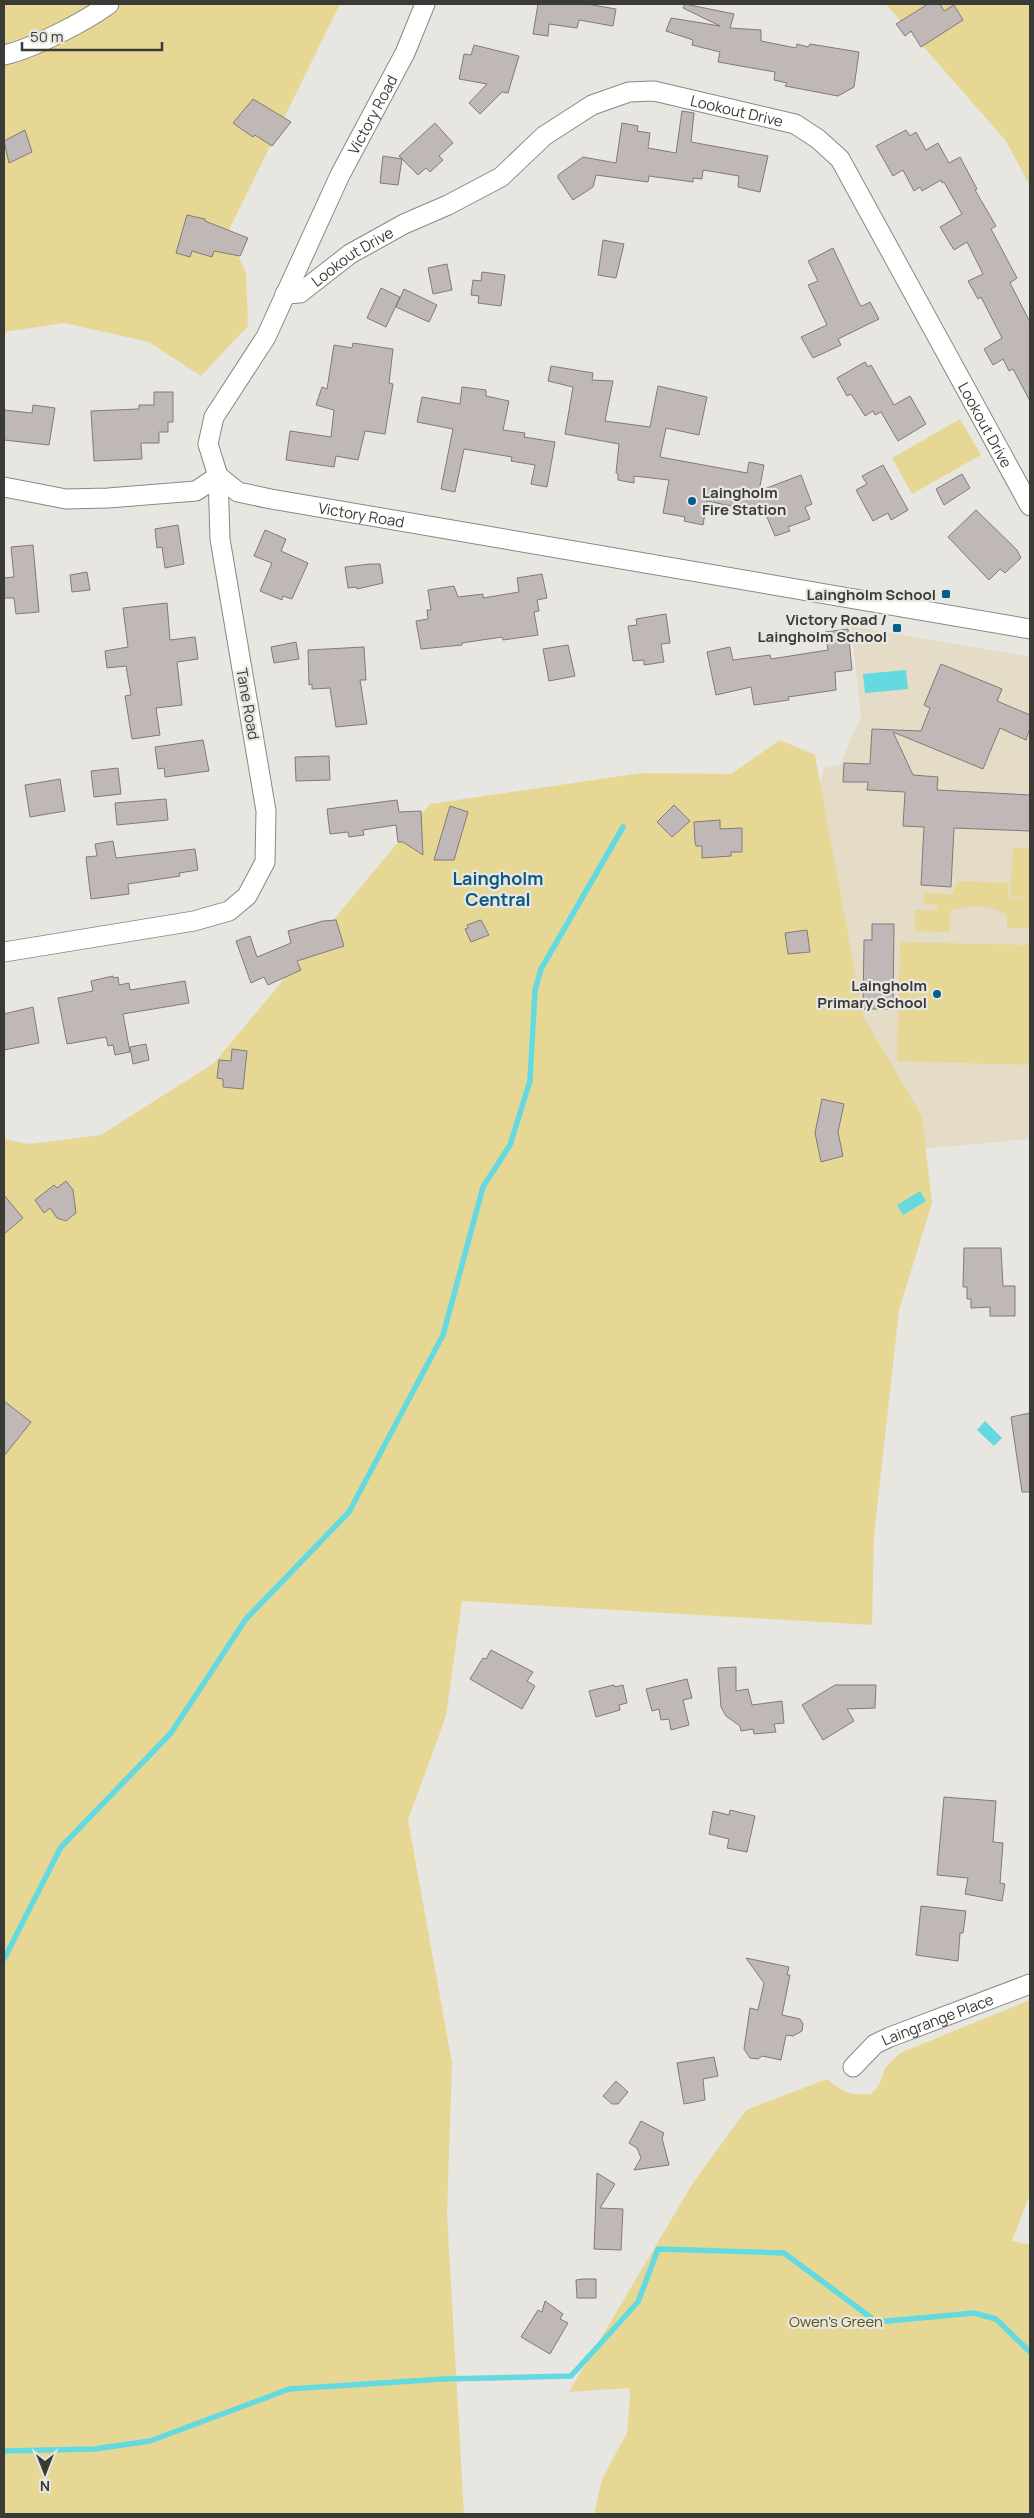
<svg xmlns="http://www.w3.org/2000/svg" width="1034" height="2518" font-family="Manrope,sans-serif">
<rect width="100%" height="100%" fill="#e7e6e0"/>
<path fill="#e4dcc6" d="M851,626L1030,657V1139L865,1154L817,793L824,768L840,765L861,716Z"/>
<path fill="#e6d894" d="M4,4H340L228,232L246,273L248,326L201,376L149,342L64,323L4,332Z
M886,4H1030V186L1006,141Z
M960,419L981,455L912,494L892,458Z
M780,740L815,755L863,1016L922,1116L932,1203L899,1310L874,1535L872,1625L462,1601L446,1716L408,1820L452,2063L447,2214L464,2514H4V1139L29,1144L101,1135L214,1063L430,804L642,773L731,774Z
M1013,847L1030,848V898L1010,897Z
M958,881L1009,883L1008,898L1030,899V929L1007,928V916C990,903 970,905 950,911V932L915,931V910H938L936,905L923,903L924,892L951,895Z
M900,942L1030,945V1065L897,1061Z
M1030,2000V2194L1012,2241L1030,2245V2514H594L602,2479L627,2433L630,2397L629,2388L569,2392L693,2183L746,2110L827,2079C842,2092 851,2096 871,2094L879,2085L885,2068L900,2053Z"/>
<path fill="#65d9e0" d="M906,670L908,689L865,693L863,674Z
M920,1191L926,1201L903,1215L897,1205Z
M985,1421L1002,1438L994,1446L977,1430Z"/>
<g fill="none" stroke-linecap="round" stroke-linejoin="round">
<path stroke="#65d9e0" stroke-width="5.5" d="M4,1959L61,1847L171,1733L246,1619L349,1512L443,1335L483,1187L510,1145L530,1081L535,990L541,969L623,827
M4,2451L94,2449L150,2441L289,2389L443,2379L571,2376L638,2302L658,2249L784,2253L877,2322L974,2313L996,2319L1030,2352"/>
</g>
<path fill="#bfb8b7" stroke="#817a7a" d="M538,4H587L616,9L613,26L579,20L577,28L549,24L548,36L533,34Z
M685,4L734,14L730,28L761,30V41L796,48L797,44L808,47L810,44L859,52L854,87L838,96L785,86L787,83L774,80L775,72L718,62L720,52L692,45L693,40L666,31L671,18L720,26L683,8Z
M928,4H940L944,11L954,5L963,20L921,47L911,31L905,36L896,24Z
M474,45L519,56L508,93L502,92L480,114L469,103L487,84L459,79L464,54L471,55Z
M253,99L291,122L272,146L255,135L253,137L233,123Z
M682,111L694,113L691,142L768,156L760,192L738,187L739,176L703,170L702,179L693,178V182L649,176L648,182L596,175L593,187L573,200L558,178V175L583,157L616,163L622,123L638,126L637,131L650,133L648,148L676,153Z
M435,123L453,143L439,156L443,160L430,172L426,168L418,175L402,159L398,185L380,183L383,156L402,159L399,156Z
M25,130L32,152L9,163L4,141Z
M906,130L910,136L916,132L926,150L938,143L949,163L960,157L977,189L975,190L996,226L991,229L1017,278L1010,283L1030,322V401L1013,369L1009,371L1003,359L993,365L984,349L1002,338L981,297L978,299L968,281L983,274L967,242L954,250L940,227L962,214L944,182L942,183L941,180L922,191L920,187L914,191L903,170L893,176L876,146Z
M187,215L205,219V221L248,238L240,256L214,251L212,257L192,251L190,257L176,253Z
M603,240L624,244L616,278L598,275Z
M833,248L860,305L862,306L870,302L879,319L838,339L841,345L813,358L801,337L827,325L808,285L818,281L808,261Z
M447,264L452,290L433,294L428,268Z
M482,272L505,275L501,306L478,303L479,296L471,295L473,280L481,281Z
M381,288L400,297L386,327L367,318Z
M404,289L437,305L429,322L396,307Z
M353,343L393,349L389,383L393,384L385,434L365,431L358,460L336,456L334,467L286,460L290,431L331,437L334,410L316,405L322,387L327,389L334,345L352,348Z
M865,362L868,367L871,365L894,405L910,396L926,424L898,441L881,412L875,415L873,411L865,416L851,394L847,396L837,378Z
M551,366L593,373L592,380L613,381L605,421L650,427L658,386L707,397L699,435L666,428L660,457L747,473L749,462L764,465L759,491L801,475L812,504L805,507L810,519L788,527L790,531L775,536L767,517L735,511L736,507L707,501L703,525L684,521L685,517L663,513L669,480L634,476V483L618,480V474L616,473L619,444L565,434L573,387L548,381Z
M462,387L486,390V396L509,401L503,430L525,433L524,437L555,442L547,487L531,484L535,465L511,461L512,457L464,449L455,492L441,489L453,429L417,422L422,397L460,404Z
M154,392H173V422H168V432H159V443H141L142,459L94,461L91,411L139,409V405H154Z
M33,405L55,408L49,445L4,440V410L32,413Z
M883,465L908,510L891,520L888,513L873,521L856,490L867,484L862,476Z
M962,474L970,488L944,505L936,489Z
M976,510L1017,550L1021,558L1005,573L1000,569L989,580L948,537Z
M178,525L184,564L165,568L162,547L157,548L155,529Z
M265,530L286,539L281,551L308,563L292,599L283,596L282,600L260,591L272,563L254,556Z
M33,545L39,612L16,614L14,598H4V578L14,577L11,547Z
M370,564H380L383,583L357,589V587L348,588L345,567Z
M87,572L90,590L72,592L70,575Z
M542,574L547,598L537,600L539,611L534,612L538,635L503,640L502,637L462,643V645L421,649L416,621L428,619L427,610H431L428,590L454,586L458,597L483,594V598L519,592L517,578Z
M167,603L170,640L195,637L198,659L177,662L182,705L156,708L160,735L132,739L125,696L131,695L126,666L107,668L105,651L128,647L123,608Z
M666,614L670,643L661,644L664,662L644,665V660L633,661L628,626L637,625L636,619Z
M848,629L852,670L835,672L836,690L788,697L789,700L754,705L751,687L716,695L707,652L730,647L733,660L770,655L771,659L828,650L825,632Z
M296,642L299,659L274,663L271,647Z
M568,645L575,676L549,681L543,649Z
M364,647L366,680H360L367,724L336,727L330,688L312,689V684L309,685L308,650Z
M941,664L1002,689L997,701L1030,715V728L1026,740L1000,728L983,769L893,732L913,775L938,777L937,790L1030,795V831L954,828L951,887L921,885L924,827L903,826L905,792L867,790L868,782H843L844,763L870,764L872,729L921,731L930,708L924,705Z
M203,740L209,771L165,777L164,768L158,769L155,747Z
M329,756L330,780L296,781L295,757Z
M118,768L121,794L94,797L91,771Z
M60,779L65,811L30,817L25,785Z
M166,799L168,820L117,825L115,803Z
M397,800L399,812L421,811L423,855L403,842H398L396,825L363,830L364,835L349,837L348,832L330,834L327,809Z
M674,805L690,821L672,837L657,822Z
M450,806L468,812L454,860H434Z
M720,820V829L742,828V852H731V856L702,858V846H696L695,842L694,822Z
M113,841L116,858L195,849L198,870L179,873L180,876L128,884L129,894L91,899L86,857L97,856L95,844Z
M336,920L344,946L297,961L301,970L268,985L264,977L251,983L236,941L250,936L257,957L291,943L288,931L323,921Z
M481,920L489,935L471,942L465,929L468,928L467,925Z
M872,924H894L893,1009H863L864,940H872Z
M807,930L810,952L788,954L785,933Z
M113,976V978L118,977L119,985L129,983L130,990L185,981L189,1003L123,1014L130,1052L115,1055L113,1045L108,1046L106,1037L67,1044L58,998L93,991L91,981Z
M33,1007L39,1043L4,1050V1014Z
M146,1044L149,1060L133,1064L130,1047Z
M232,1049L247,1051L243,1089L223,1087V1079L217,1078L219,1060L231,1061Z
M822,1099L844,1104L838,1132L843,1156L821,1162L815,1133Z
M66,1181L73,1190L76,1213L66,1221L57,1218L50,1208L44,1213L35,1200L54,1185L57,1188Z
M4,1195L23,1218L4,1234Z
M964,1248H1001L1003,1286H1015V1316H990V1307L971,1308V1299H967V1287H963Z
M4,1401L31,1422L4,1456Z
M1030,1413V1492H1022L1011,1417Z
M491,1650L533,1672L527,1681L535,1686L522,1709L470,1679L483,1658L486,1659Z
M736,1667V1691L748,1689L752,1705L782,1701L784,1723L774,1724L776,1732L754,1734L753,1729L741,1731L740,1726L726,1716L721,1707L718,1668Z
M687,1679L692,1698L683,1700L689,1725L671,1730L669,1719L661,1720L659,1709L652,1711L646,1689Z
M614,1685L615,1687L623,1685L627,1703L619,1705L620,1710L596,1717L589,1691Z
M835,1685H876L875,1708L847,1709L854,1721L823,1740L802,1705Z
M944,1797L996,1801L993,1842L1003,1843L1000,1883L1005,1884L1002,1901L965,1894L968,1878L937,1875Z
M730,1810L755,1816L747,1852L727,1848L729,1839L709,1834L713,1811L729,1815Z
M921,1906L966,1911L963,1933H960L958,1961L916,1955Z
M746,1958L789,1967L787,1975H790L782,2015L800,2019L803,2024L802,2031L793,2036L786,2035L781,2060L762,2056L758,2059L750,2058L744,2049L750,2008L758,2010L764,1983Z
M714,2057L718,2076L703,2079L705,2100L684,2104L677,2063Z
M616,2081L628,2092L618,2104H612L603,2096Z
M641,2121L664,2133L662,2138L669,2165L634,2170L641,2158L637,2148L629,2143Z
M597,2173L615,2184L600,2208L623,2209L621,2250L594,2249Z
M583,2279H596V2298H577L576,2280Z
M545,2301L563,2314L560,2319L568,2323L550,2354L521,2337L538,2310L542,2312Z"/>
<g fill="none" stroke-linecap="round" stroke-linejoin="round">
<g stroke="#898883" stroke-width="21">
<g id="minor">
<path d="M4,55C32,49 86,21 109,4"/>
<path id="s1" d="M285,294L300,293L350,254L404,224L448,205L501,177L544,136L592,105L629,92L654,91L795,124L818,139L840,159L1030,506"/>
<path id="s2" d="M218,476L238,492L271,499L1030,629"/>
<path d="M4,487L66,499L108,498L196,491L218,476"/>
<path id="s3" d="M4,952L194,921L229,911L247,896L265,862L266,811L220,539L218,476L208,444L214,417L266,337L340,175L405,53L425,4"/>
<path id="s4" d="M853,2067L875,2044L890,2037L1030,1984"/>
</g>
</g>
<use href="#minor" stroke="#fff" stroke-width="19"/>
</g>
<g fill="#025e8f" stroke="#e7e6e0" stroke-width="2">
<circle cx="692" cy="501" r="5"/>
<rect x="941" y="589" width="10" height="10" rx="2.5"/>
<rect x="892" y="623" width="10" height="10" rx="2.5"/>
<circle cx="937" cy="994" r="5"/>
</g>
<g text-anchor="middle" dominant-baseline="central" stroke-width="4.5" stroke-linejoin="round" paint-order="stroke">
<g font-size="15" fill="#3a3a37" stroke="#e7e6e0">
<text stroke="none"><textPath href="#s1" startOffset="514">Lookout Drive</textPath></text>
<text stroke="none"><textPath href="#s3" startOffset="1084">Victory Road</textPath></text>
<text stroke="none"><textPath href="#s1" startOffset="79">Lookout Drive</textPath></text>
<text stroke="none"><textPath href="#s1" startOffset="934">Lookout Drive</textPath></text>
<text stroke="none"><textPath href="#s2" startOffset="151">Victory Road</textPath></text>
<text transform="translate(248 704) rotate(80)">Tane Road</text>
<text stroke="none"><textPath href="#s4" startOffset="99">Laingrange Place</textPath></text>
</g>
<g font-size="15" font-weight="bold" fill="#3a3a37" stroke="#e7e6e0" text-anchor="end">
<text x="702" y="492" text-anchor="start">Laingholm<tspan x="702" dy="17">Fire Station</tspan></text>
<text x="936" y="594">Laingholm School</text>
<text x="887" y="619">Victory Road /<tspan x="887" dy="17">Laingholm School</tspan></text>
<text x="927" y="985">Laingholm<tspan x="927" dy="17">Primary School</tspan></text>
</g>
<g font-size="15" fill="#605416" stroke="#e7e6e0">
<text x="836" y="2321">Owen's Green</text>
</g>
<g font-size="18" font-weight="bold" fill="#0a5985" stroke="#e7e6e0">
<text x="498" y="878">Laingholm<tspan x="498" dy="21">Central</tspan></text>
</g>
</g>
<rect width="1034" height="2518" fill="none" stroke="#3a3a37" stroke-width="10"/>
<g transform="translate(45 2473) rotate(180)" stroke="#e7e6e0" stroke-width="4" paint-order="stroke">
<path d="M0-4L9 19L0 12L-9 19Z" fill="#3a3a37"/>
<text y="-8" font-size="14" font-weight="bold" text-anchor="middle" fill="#3a3a37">N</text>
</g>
<path d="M22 42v8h140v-8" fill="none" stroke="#3a3a37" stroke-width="2.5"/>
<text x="30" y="42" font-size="15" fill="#3a3a37" stroke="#e7e6e0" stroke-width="4" paint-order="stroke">50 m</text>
</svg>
